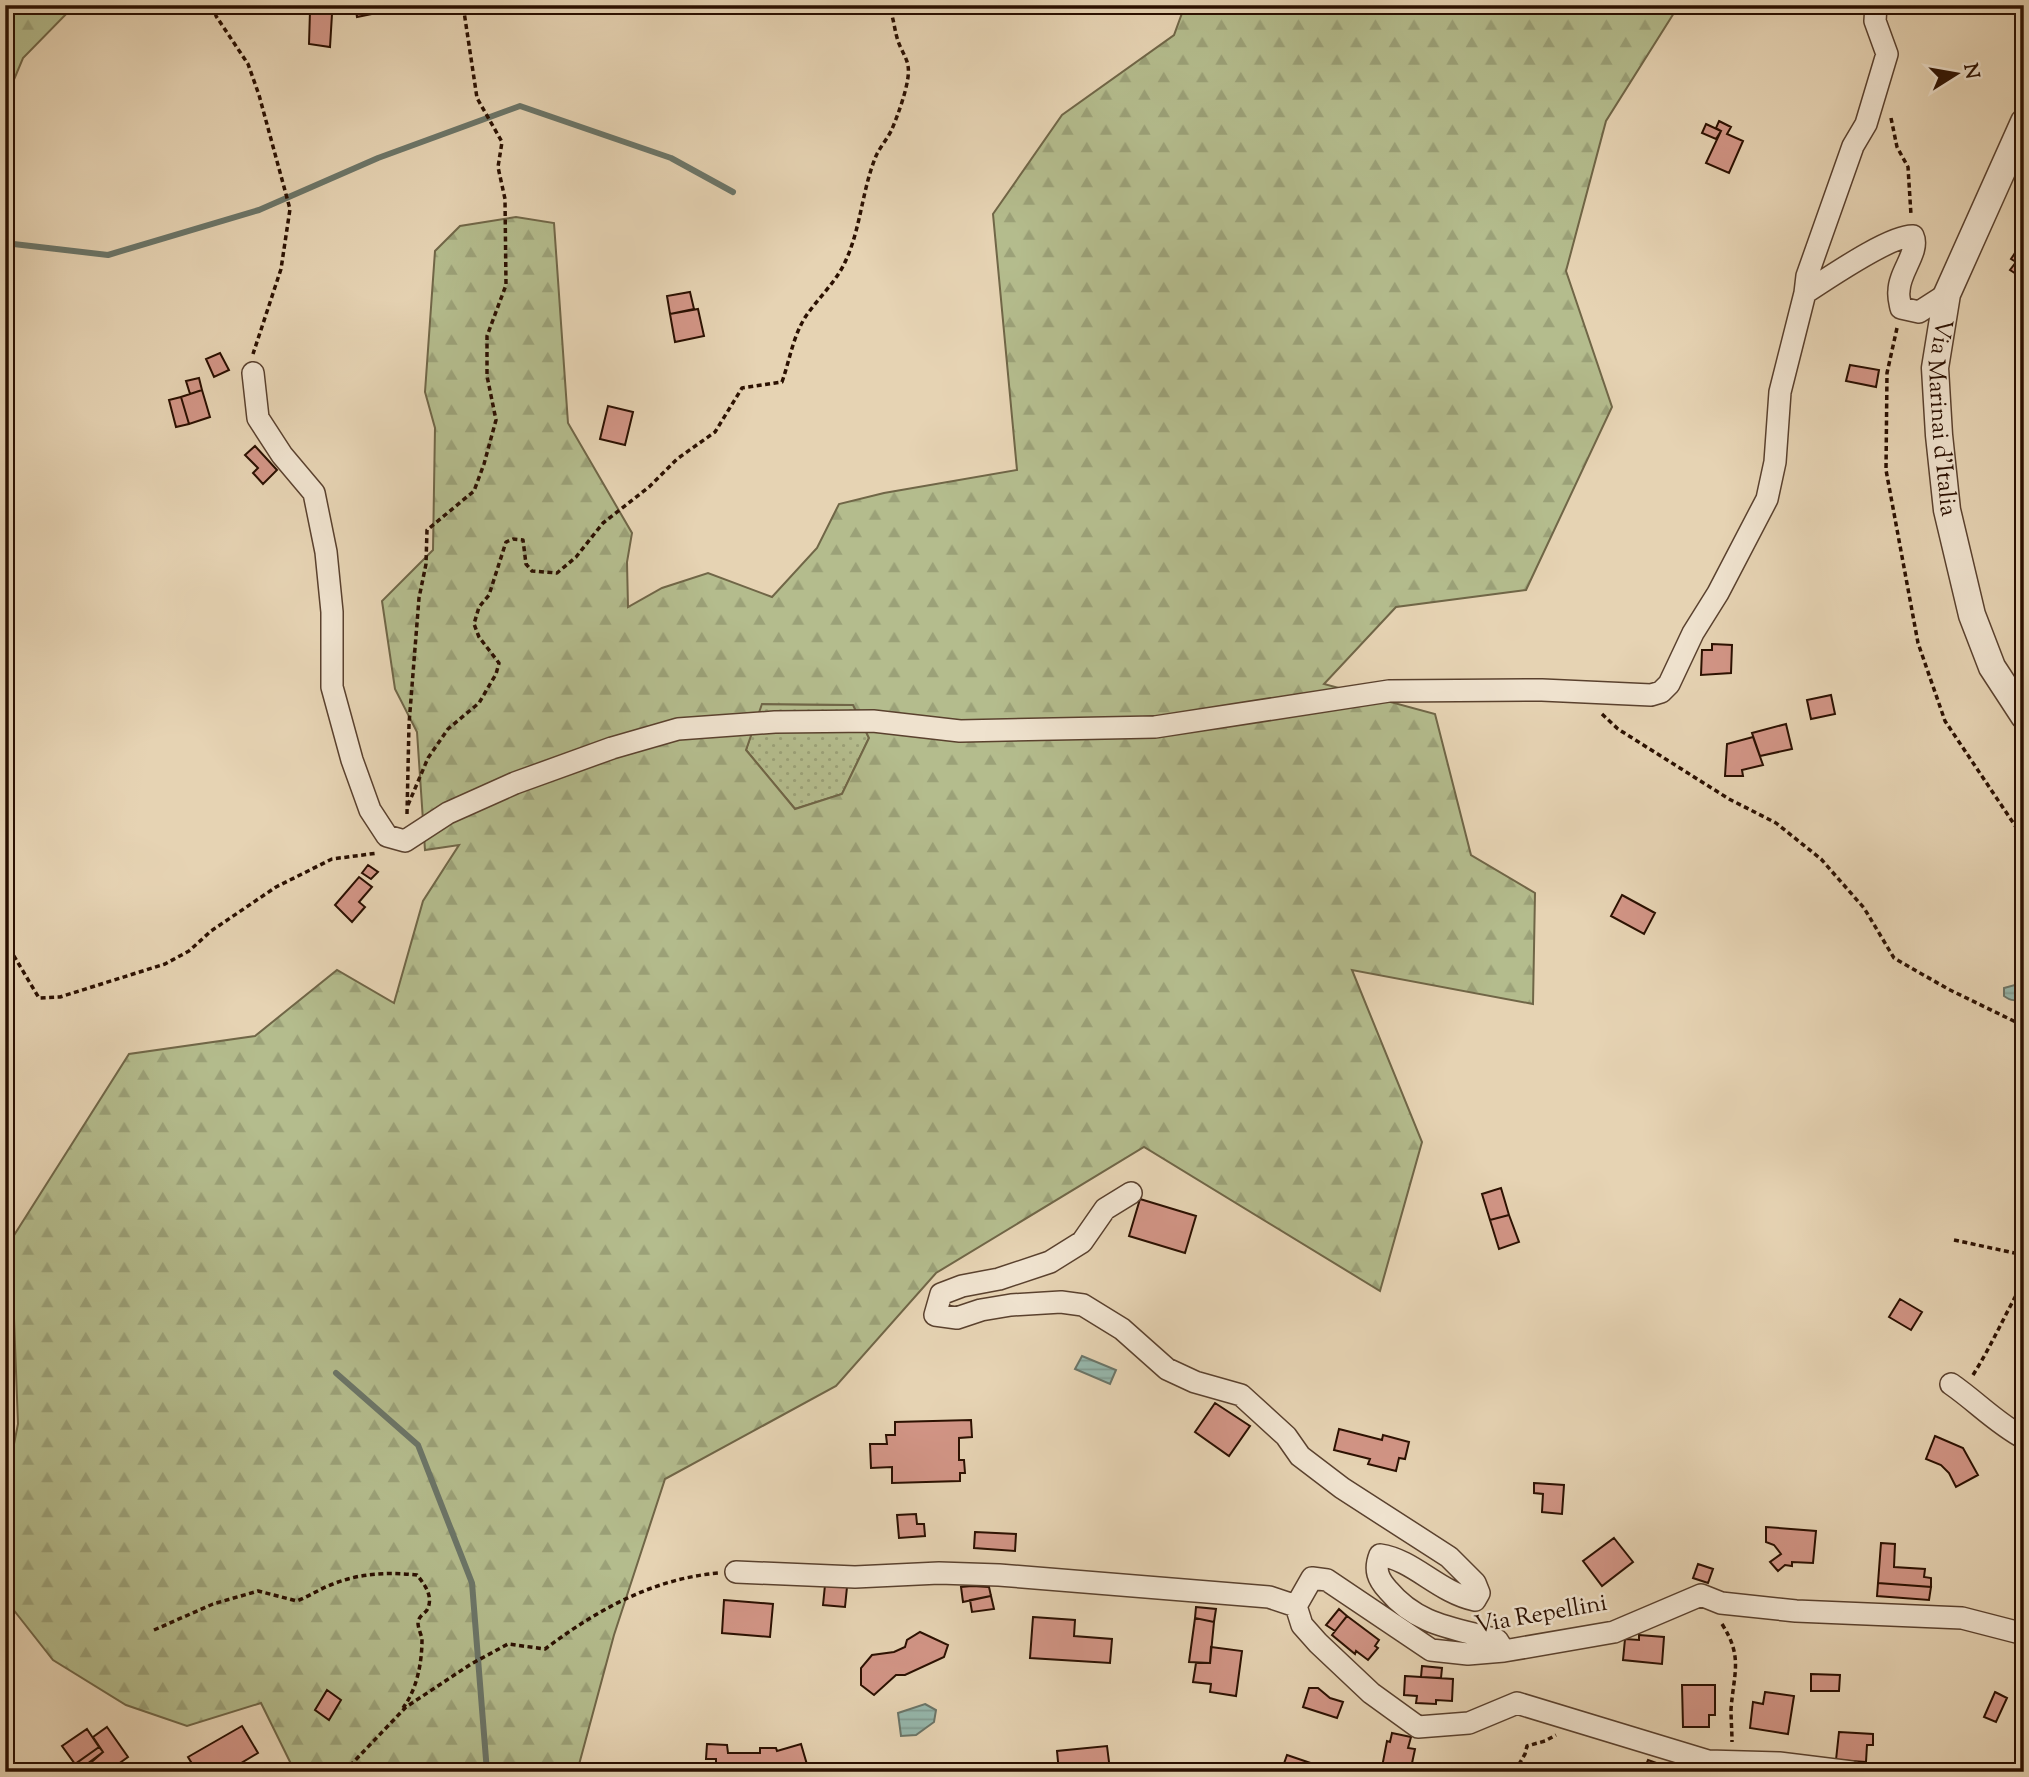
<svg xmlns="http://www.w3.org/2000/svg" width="2029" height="1777" font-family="'Sorts Mill Goudy',serif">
<defs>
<pattern id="grass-dots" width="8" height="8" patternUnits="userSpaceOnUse" patternTransform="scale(1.75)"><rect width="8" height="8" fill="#b4bc8d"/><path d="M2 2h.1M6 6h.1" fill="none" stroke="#9ba178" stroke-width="1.8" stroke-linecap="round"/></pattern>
<pattern id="forest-firs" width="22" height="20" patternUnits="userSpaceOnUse" patternTransform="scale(1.75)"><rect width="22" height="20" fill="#b4bc8d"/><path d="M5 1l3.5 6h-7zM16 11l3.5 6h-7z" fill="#9ba178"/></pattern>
<pattern id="water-rules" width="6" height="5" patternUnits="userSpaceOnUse" patternTransform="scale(1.75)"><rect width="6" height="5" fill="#96b8ad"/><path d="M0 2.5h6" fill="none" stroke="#819d93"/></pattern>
</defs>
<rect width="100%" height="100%" fill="#e6d3b3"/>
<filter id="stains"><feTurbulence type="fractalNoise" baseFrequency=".00286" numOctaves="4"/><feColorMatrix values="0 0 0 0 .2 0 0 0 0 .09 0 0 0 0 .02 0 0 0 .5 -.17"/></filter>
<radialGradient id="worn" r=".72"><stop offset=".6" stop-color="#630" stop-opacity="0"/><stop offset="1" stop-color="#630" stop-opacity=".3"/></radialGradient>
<path fill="url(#grass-dots)" stroke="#706647" stroke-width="2" d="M761,704L854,705L869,738L842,794L795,809L746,750Z"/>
<path fill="url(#forest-firs)" stroke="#706647" stroke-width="2" fill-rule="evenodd" d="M5,5H75L23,58L5,101Z
M1185,5H1679L1606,121L1566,271L1612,407L1526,590L1396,607L1324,684L1435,714L1471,855L1535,893L1533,1004L1352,970L1422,1142L1380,1291L1144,1147L936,1273L836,1386L665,1479L614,1635L577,1772H295L261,1703L187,1726L126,1705L53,1660L5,1599V1489L18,1424L11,1240L129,1054L255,1036L337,970L394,1003L423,901L459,845L425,850L417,732L395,689L382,601L433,550L435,428L425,392L435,251L460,226L516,217L554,223L568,423L632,533L627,562L628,607L662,588L708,573L772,597L817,548L839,504L884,493L1017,470L993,214L1062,115L1174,35ZM762,704L853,705L869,738L842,794L795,809L746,750Z"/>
<path fill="url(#water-rules)" stroke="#6b7568" stroke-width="2" d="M2021,972L2024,977V996C2016,1002 2011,1001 2004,996V988L2015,985L2017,974Z
M1082,1356L1116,1370L1110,1384L1075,1369Z
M925,1704L936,1710L934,1722L916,1735L901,1736L898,1713Z"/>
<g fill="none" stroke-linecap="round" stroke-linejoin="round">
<path stroke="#6b7568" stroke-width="6" d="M5,243L108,255L259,210L378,158L520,106L671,158L733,192
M336,1373L418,1445L472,1583L487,1772"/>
</g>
<path fill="#d29586" stroke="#2b1001" stroke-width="2" d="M298,5H333L332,14L297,9Z
M355,5H370L372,14L357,17Z
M310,11L332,14L330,47L309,44Z
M1719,121L1731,127L1727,134L1743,141L1729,173L1706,163L1721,131L1716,128Z
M1706,124L1721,131L1716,139L1702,133Z
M2019,247L2022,249L2024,247V279L2010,270L2016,262L2011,259Z
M690,292L694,309L670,314L667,296Z
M698,309L704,336L675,342L670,314Z
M220,353L229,370L214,377L206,359Z
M1850,365L1879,370L1876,387L1846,381Z
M199,378L202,390L190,394L186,381Z
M202,390L210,417L189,424L181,397Z
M181,397L189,424L176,427L169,400Z
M608,406L633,412L625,445L600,439Z
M255,446L277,470L263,484L253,473L258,468L245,455Z
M1712,644L1732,645L1731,673L1701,675L1702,650H1712Z
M1831,695L1835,714L1811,719L1807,700Z
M1786,724L1792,749L1760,756L1752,733Z
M1753,737L1763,765L1742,770L1743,776H1725L1727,744Z
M368,865L378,872L371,879L362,873Z
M359,877L372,887L359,902L365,907L352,922L335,905Z
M1622,895L1655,913L1644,934L1611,916Z
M1501,1188L1509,1215L1490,1220L1482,1194Z
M1140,1199L1196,1216L1185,1253L1129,1236Z
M1509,1215L1519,1242L1499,1249L1490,1220Z
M1900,1299L1922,1312L1911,1330L1889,1317Z
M1215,1403L1250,1426L1229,1456L1195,1432Z
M971,1420L972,1437L959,1438V1460H964L965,1473H960V1481L892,1483V1467L871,1468L870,1444H887L886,1435H895V1422Z
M1339,1429L1382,1440L1383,1435L1409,1442L1405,1459L1399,1458L1396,1471L1368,1464L1370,1459L1334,1450Z
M1935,1436L1963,1448L1978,1475L1956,1487L1949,1473L1941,1465L1926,1459Z
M1534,1483L1564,1485L1562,1514L1542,1512L1543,1494L1534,1493Z
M916,1514L917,1524H924L925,1536L899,1538L897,1515Z
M1766,1527L1816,1531L1813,1563L1792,1562V1566L1785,1565L1778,1571L1770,1562L1781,1554L1774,1545L1766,1542Z
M975,1532L1016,1534L1015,1551L974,1548Z
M1614,1538L1633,1562L1602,1586L1583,1561Z
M1881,1543L1895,1544L1894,1567L1925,1569L1924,1577L1931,1578V1587L1878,1583Z
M1698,1564L1713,1569L1708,1583L1693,1578Z
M1878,1583L1931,1587L1929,1600L1877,1596Z
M825,1585L847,1587L845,1607L823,1605Z
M972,1586L989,1587L991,1596L963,1602L961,1587Z
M991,1596L994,1609L972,1612L970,1600Z
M724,1600L773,1604L770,1637L722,1633Z
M1196,1607L1216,1609L1214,1622L1195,1618Z
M1339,1609L1347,1616L1335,1631L1326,1625Z
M1347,1616L1379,1640L1375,1646L1378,1648L1368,1660L1356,1651L1355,1654L1332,1635Z
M1033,1617L1075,1620L1074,1636L1112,1639L1110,1663L1030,1658Z
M1195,1618L1214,1622L1210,1663L1189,1662Z
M920,1632L948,1645L944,1657L905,1675H896L874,1695L861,1685V1668L872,1655L894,1652L905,1647L907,1640Z
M1639,1635L1664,1637L1662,1664L1623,1660L1625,1639L1639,1640Z
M1211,1647L1242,1651L1236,1696L1210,1692L1211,1684L1193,1682L1196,1663H1210Z
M1422,1666L1442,1668L1441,1678L1421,1677Z
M1811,1674L1840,1675L1839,1691H1811Z
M1405,1676L1453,1679L1452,1701L1436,1700V1704L1416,1703L1417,1696L1404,1695Z
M1682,1685H1715V1715H1709V1727H1683Z
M1309,1688H1318L1330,1698L1343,1702L1337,1718L1303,1707Z
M327,1690L341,1700L329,1720L315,1710Z
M1765,1692L1794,1696L1788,1734L1750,1728L1753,1702L1763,1704Z
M1995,1692L2007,1698L1996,1722L1984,1717Z
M242,1726L258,1753L226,1772H197L188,1757Z
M107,1727L128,1757L107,1772H80L103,1752L93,1737Z
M87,1729L99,1747L75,1764L62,1746Z
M1839,1732L1873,1734V1745H1867L1866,1762L1836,1760Z
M1392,1733L1411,1737L1408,1748L1415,1749L1411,1768L1403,1766L1402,1771L1382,1767L1387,1741L1390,1742Z
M707,1744L727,1745L728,1753H760V1748H776L777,1751L801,1744L808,1768L798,1772H716V1759H706Z
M1107,1746L1110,1770L1059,1772L1057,1751Z
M99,1747L103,1752L79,1770L75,1764Z
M1287,1755L1337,1772H1281Z
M1648,1760L1665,1766L1662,1772H1643Z"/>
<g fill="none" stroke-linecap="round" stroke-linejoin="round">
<g stroke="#5a412e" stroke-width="24">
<path id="minor" d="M1805,293C1827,279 1890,235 1913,236C1920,251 1899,272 1899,291C1898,296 1900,303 1901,308L1919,312L1947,294
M253,373L258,418L282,455L314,493L326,552L332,612V687L352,760L370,810L387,836L405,841L448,813L515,783L612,748L678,729L775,722L873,721L960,731L1155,727L1389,691L1542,690L1651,695L1661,692L1669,684L1693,633L1718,593L1767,499L1775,462L1780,392L1805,293L1807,276L1853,146L1866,124L1887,54L1875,21L1876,5
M1131,1193L1105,1209L1082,1242L1050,1262L999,1279L962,1286L941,1294L935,1315L957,1318L981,1310L1011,1305L1061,1302L1083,1305L1122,1329L1167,1369L1195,1382L1241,1395L1286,1436L1300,1456L1342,1488L1449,1557L1475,1583L1479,1593L1475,1600C1438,1592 1414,1560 1380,1555C1374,1570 1378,1579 1388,1590C1418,1626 1455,1628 1497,1640L1504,1651
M1951,1384C1977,1402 1996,1423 2024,1438
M736,1572L855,1577L939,1573L999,1575L1269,1597L1296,1606
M1852,1772L1779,1763L1708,1761L1517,1703L1469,1723L1418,1727L1371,1693L1318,1643L1302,1625L1296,1606L1312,1578L1327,1580L1431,1650L1468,1654L1504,1651L1614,1632L1701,1595L1721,1603L1796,1611L1962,1618L2024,1634"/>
</g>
<g stroke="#5a412e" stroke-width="29">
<g id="tertiary">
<path id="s1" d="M2024,122L1947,294L1935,368L1939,435L1947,510L1972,615L1992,667L2024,716"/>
</g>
</g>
<path stroke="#2b1001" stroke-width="3.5" stroke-dasharray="5 3.5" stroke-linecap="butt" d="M214,5L216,16L248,64L259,95L290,209L281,269L253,354
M1891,118L1897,147L1908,167L1911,215
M1897,328L1887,373L1886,470L1918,643L1945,721L2024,839
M1602,714L1618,729L1729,799L1776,823L1821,859L1864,908L1894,958L1948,989L2024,1026
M408,805L428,758L448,729L479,703L496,674L499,663L479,637L474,624L479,607L489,595L506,542L513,539L523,540L526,564L532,571L557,573L576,557L603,523L649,487L677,459L715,432L742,388L782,382C790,359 793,336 806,316C819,297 837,281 846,260C861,227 862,190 876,156C880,147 888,138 892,129C898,115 911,80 908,66C907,58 901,50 898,41C894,29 894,17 888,5
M407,814L409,724L419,598L426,564L427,530L474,491L484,464L496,420L487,376V336L506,285L505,199L498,167L502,142L477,98L463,5
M5,941L39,998L60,997L165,964L189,951L211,931L276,887L332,859L378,853
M1954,1240L2024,1255
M1973,1375C1992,1345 2006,1312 2024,1281L2016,1255
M1722,1624C1743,1657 1734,1672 1731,1709C1731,1720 1732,1731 1732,1742
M154,1630L213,1604L258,1591L297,1601C310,1596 321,1588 333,1584C360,1573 389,1572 417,1575C425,1585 434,1597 427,1610C424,1614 418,1617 418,1623C418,1628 421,1634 422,1639C422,1663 417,1689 403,1708
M344,1772L406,1707L471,1664L508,1644L545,1649C597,1610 652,1579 718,1573
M1521,1772L1518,1766L1525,1754L1527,1746L1545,1741L1556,1735"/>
<use href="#minor" stroke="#efe2ce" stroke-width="21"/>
<use href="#tertiary" stroke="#efe2ce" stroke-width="26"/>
</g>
<g text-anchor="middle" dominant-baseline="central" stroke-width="5" stroke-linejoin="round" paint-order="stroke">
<g font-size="24" fill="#2b1001" stroke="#efe2ce">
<text stroke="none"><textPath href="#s1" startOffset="313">Via Marinai d'Italia</textPath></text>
<text transform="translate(1541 1615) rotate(-10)">Via Repellini</text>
</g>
</g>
<rect width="2029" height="1777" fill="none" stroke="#e6d3b3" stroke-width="28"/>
<rect x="7" y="7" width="2015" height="1763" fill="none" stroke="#2b1001" stroke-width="3.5"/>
<rect x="14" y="14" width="2001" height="1749" fill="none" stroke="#2b1001" stroke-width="2"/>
<g transform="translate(1956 74) rotate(79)" stroke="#efe2ce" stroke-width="5" paint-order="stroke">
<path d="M0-5L12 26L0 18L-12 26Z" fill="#2b1001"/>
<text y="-10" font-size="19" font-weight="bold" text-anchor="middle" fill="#2b1001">N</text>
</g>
<rect width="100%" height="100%" filter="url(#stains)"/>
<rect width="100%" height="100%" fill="url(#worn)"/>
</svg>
